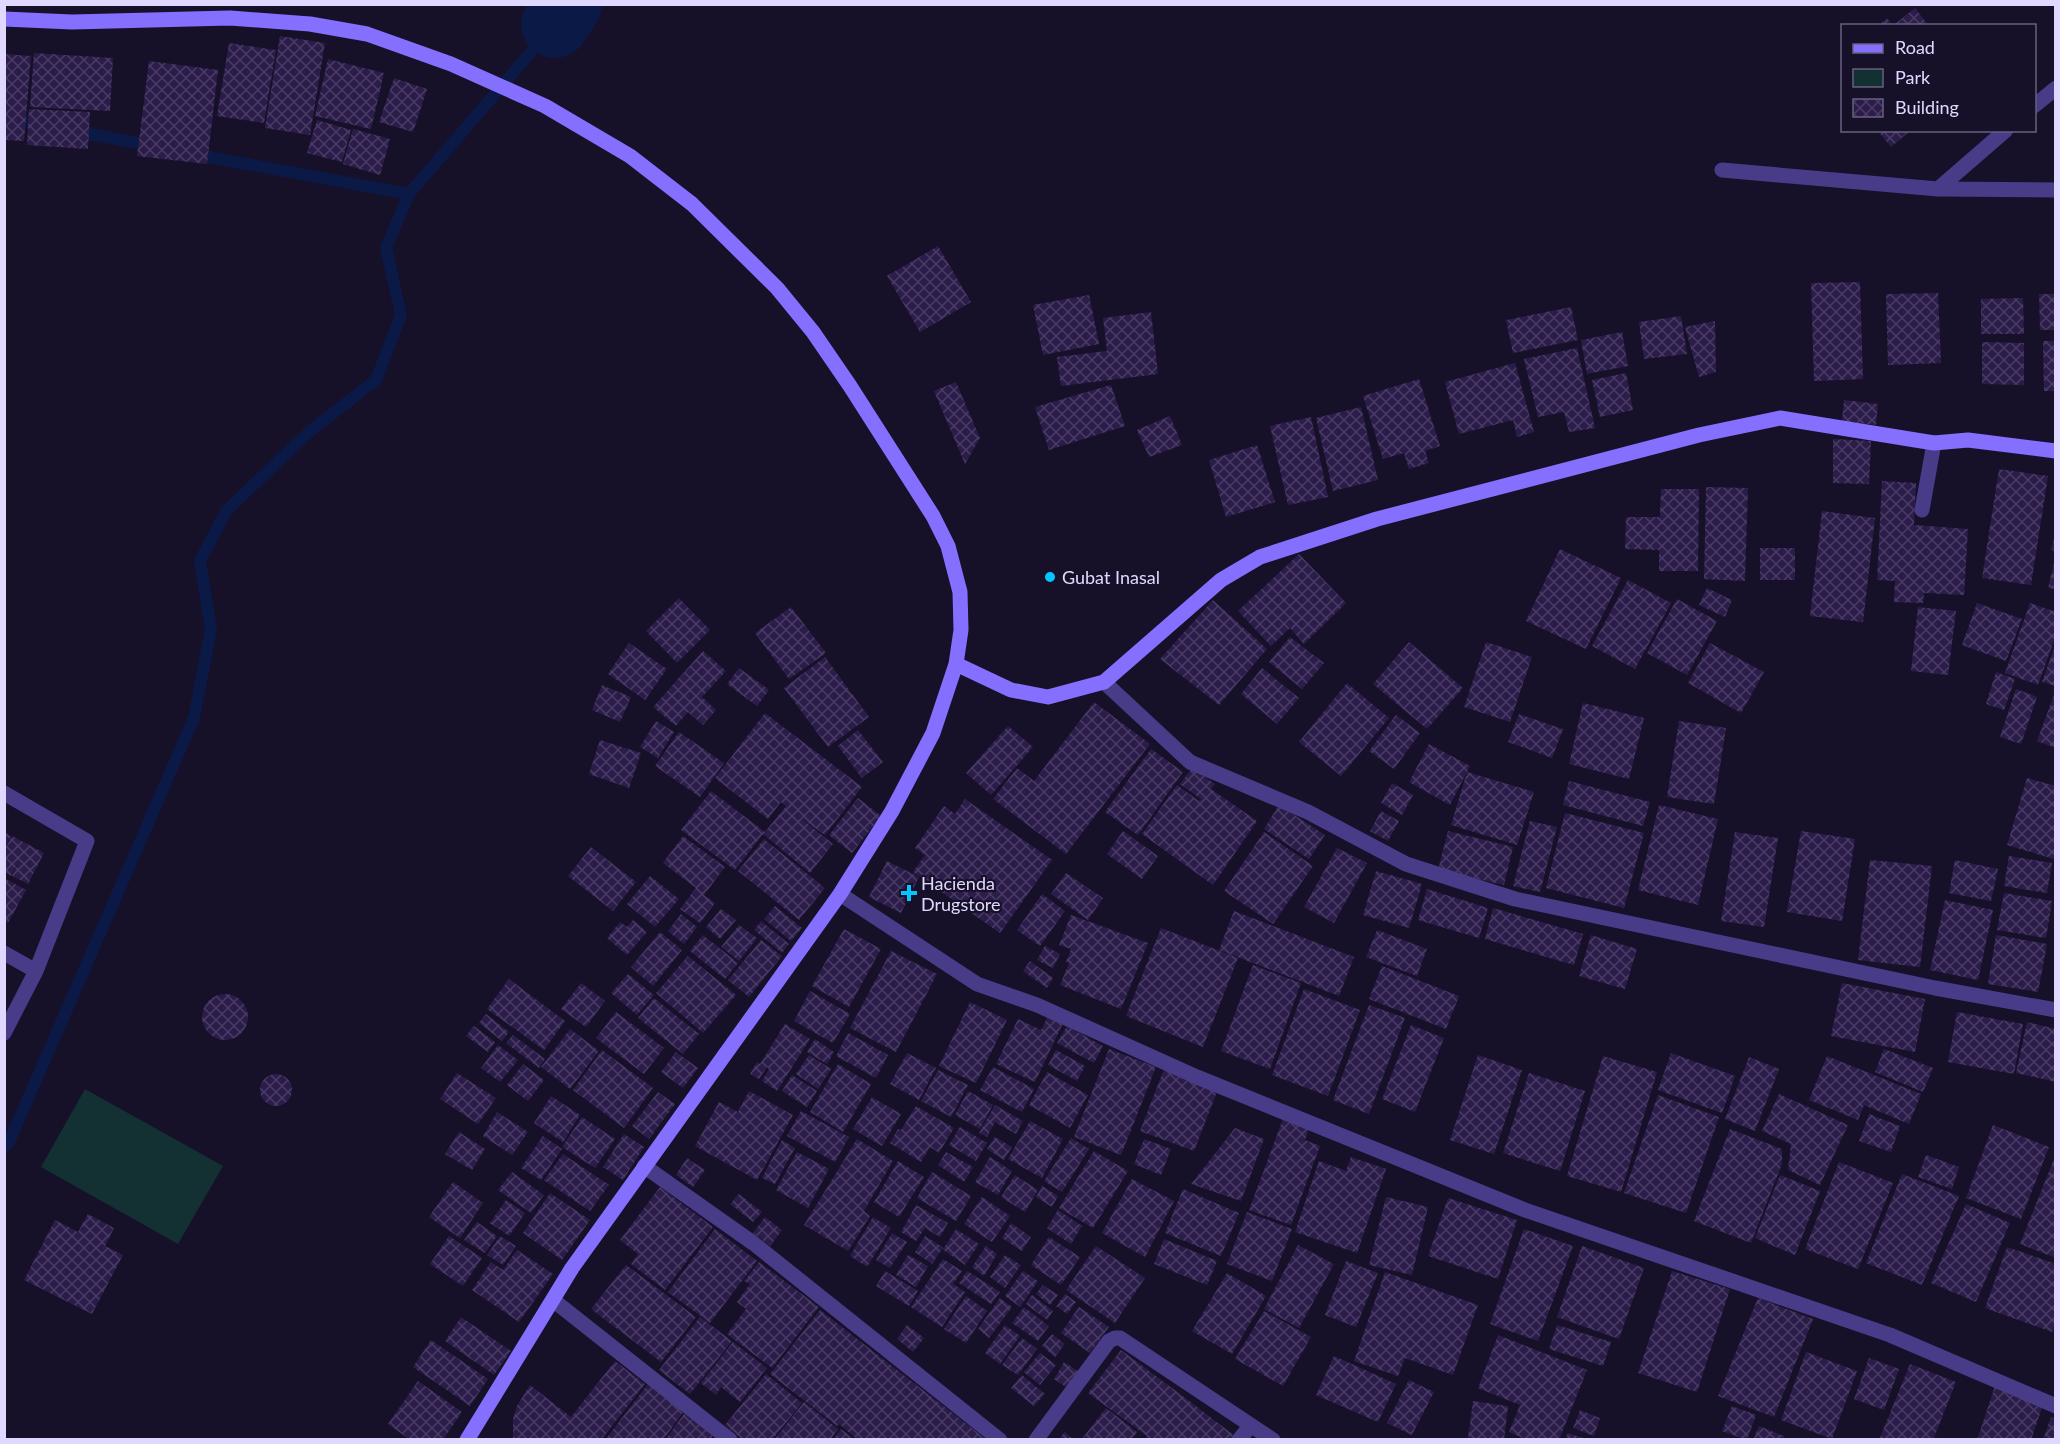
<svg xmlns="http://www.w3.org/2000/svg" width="2060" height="1444" font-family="Lato,sans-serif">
<defs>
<pattern id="building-cross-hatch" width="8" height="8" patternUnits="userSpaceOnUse" patternTransform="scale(1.5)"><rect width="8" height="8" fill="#2b1c4a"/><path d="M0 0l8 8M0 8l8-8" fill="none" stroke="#493c65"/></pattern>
</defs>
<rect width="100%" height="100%" fill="#171029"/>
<path fill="#133033" d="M85,1089L223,1166L178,1244L41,1167Z"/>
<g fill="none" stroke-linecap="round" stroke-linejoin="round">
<path stroke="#0b1947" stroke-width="12" d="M4,118L45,126
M74,131L154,146
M192,154L409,194
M4,1147L9,1142L194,718L211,629L200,561L226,511L309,432L376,380L401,315L386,248L409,194L555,24"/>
<path stroke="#0b1947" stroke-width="68" d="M555,24L568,4"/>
</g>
<path fill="url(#building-cross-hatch)" d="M1915,8L1929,26H1896L1895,24Z
M1887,18L1893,26H1878Z
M280,36L325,43L310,135L265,128Z
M229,43L276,50L264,123L217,116Z
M34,53L113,58L110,111L30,107Z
M5,54L31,56L24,141L5,140Z
M328,59L384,73L371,129L315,116Z
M149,61L218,70L207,164L137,156Z
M394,78L427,89L413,132L379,122Z
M29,109L90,112L88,149L27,145Z
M317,120L351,130L342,162L307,153Z
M353,129L390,139L380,175L343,164Z
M1877,130H1911L1891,147Z
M938,246L971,302L920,332L887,276Z
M1860,282L1863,379L1814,381L1811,283Z
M1938,293L1941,363L1888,365L1886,294Z
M2039,294H2056V330H2040Z
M1089,295L1099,344L1043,355L1033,305Z
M2023,298L2024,334H1981V299Z
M1571,307L1578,340L1513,353L1506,320Z
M1151,312L1158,374L1061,386L1057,357L1107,351L1103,318Z
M1681,316L1687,354L1644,359L1639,322Z
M1715,321L1716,372L1699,377L1685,327Z
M1622,332L1628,366L1587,374L1581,340Z
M2043,341H2056V391H2044Z
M1982,342L2024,343V385L1982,384Z
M1577,348L1595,428L1569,432L1564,412L1538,417L1524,359Z
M1515,363L1534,432L1517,437L1513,420L1459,434L1445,382Z
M1626,373L1633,410L1600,417L1592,380Z
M1419,379L1440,446L1425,451L1429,463L1409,469L1404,453L1383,459L1363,396Z
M956,382L980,438L965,464L934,391Z
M1111,385L1125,426L1049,450L1035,407Z
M1844,400L1878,404L1876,425L1842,421Z
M1361,407L1378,480L1333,491L1316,418Z
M1170,416L1182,445L1149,457L1137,430Z
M1311,417L1328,497L1288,505L1270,426Z
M1833,439L1871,441L1869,484L1833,483Z
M1257,445L1275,502L1226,517L1209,460Z
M1999,469L2048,476L2031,585L1982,578Z
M1882,481L1916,483L1914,525L1968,529L1964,595L1924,593L1923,603L1894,602L1895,581L1877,580Z
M1706,487L1748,488L1745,581L1704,579Z
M1661,489H1699L1698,571H1659V550L1625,549L1626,517H1660Z
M1822,511L1875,518L1863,622L1810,616Z
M2055,535H2056V551L2051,550Z
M1760,548H1795V580H1760Z
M1560,549L1621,578L1586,649L1526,621Z
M1299,554L1346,603L1304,644L1290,628L1271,646L1238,611Z
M2055,559H2056V589L2048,588Z
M1628,580L1671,603L1635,669L1592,646Z
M1707,588L1732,600L1725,617L1699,605Z
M679,598L710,630L677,663L646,631Z
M1677,599L1717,621L1687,675L1647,653Z
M1213,600L1267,649L1219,705L1160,659Z
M1977,603L2022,619L2006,661L1962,645Z
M2030,603L2056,612V635L2038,685L2005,673Z
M791,607L826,653L789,679L755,633Z
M1918,607L1956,611L1948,675L1911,671Z
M1290,637L1324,663L1302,689L1269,662Z
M1409,642L1463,688L1427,729L1373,684Z
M1486,642L1532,657L1510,722L1464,707Z
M629,643L667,669L645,700L608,674Z
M1710,643L1764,672L1741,713L1688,683Z
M2056,643V686L2042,682Z
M703,651L726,671L702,697L716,710L703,725L688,712L676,726L653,707Z
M825,657L869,717L828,747L784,688Z
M739,668L769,690L757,706L727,684Z
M1262,668L1299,698L1277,724L1241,694Z
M1996,672L2015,679L2004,710L1986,704Z
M1347,683L1389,718L1341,776L1299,742Z
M602,685L631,697L620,722L592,710Z
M2016,689L2037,697L2021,744L2000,737Z
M2055,692H2056V748L2037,741Z
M1094,702L1150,744L1066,854L993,799L1017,768L1034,781Z
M1583,703L1644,718L1629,779L1569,764Z
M765,713L862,787L825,835L798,816L833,844L810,873L763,834L735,870L681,830L711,791L765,832L786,806L781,802L768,819L715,778Z
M1519,714L1563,729L1552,758L1508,742Z
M1396,715L1420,733L1394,769L1369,751Z
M656,721L674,732L658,758L640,747Z
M1679,721L1726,728L1714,804L1667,797Z
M1008,726L1033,747L991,795L966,773Z
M858,730L883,762L862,778L838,746Z
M679,732L724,763L700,797L655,766Z
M600,740L641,753L629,788L589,774Z
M1429,744L1470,766L1450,805L1409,782Z
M1151,749L1183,772L1138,835L1105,812Z
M1192,768L1215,784L1211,789L1257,821L1213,885L1142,834L1177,785L1199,801L1201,799L1180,784Z
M1467,772L1534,792L1517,845L1451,825Z
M2027,778L2056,786L2054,859L2007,845Z
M1569,781L1650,802L1643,826L1563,805Z
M1392,783L1413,795L1402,815L1381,803Z
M858,798L881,816L852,853L829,835Z
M965,799L1052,860L1000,933L913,872L925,855L915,848L944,806L955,814Z
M1279,805L1325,835L1309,859L1264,829Z
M1659,805L1718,819L1698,905L1638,890Z
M1381,811L1399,821L1388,841L1370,831Z
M1565,813L1644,833L1624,908L1546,888Z
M1530,821L1557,827L1540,892L1513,886Z
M1123,831L1158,856L1142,879L1107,854Z
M1448,831L1513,847L1504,885L1438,870Z
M1801,831L1855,839L1842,921L1787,912Z
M4,832L11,836L4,848Z
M1264,832L1313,866L1273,924L1224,891Z
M1735,832L1778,838L1764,927L1721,921Z
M12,836L44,853L28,884L12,876L23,853L11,876L4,872V850Z
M683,836L725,867L704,895L715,903L700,923L680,909L696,888L663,863Z
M764,839L825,888L799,920L738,871Z
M591,847L636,882L613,911L568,876Z
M1337,848L1367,863L1334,923L1304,907Z
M2009,856L2052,863L2047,893L2004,886Z
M1870,860L1932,866L1920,967L1858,960Z
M1955,860L1998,869L1991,901L1949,893Z
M887,861L919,877L901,913L869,897Z
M1376,871L1422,884L1409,928L1363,915Z
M1066,873L1103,898L1088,920L1051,894Z
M650,876L679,899L655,927L627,904Z
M4,878L26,890L8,923L4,921Z
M1427,889L1488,908L1479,938L1418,920Z
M2004,893L2052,901L2046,938L1997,930Z
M1042,894L1065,911L1040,946L1017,930Z
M1945,900L1993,910L1978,980L1930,970Z
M775,906L802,928L791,941L764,919Z
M1493,908L1583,934L1574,965L1485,939Z
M721,909L736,920L720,939L706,927Z
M1234,911L1354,957L1339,996L1219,950Z
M681,914L697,927L684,944L668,931Z
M1071,915L1148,943L1121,1009L1060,985L1069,963L1066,962L1071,949L1059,945Z
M633,920L647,932L627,955L607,938L620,922L627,927Z
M761,921L789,944L782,953L754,930Z
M739,925L757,938L739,961L721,947Z
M1161,928L1238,958L1203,1047L1126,1016Z
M844,929L881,949L849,1007L812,986Z
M1377,930L1427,949L1417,976L1366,957Z
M660,932L682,950L653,986L631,967Z
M703,935L738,963L725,979L690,951Z
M1591,935L1637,949L1625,989L1579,976Z
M1996,935L2047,944L2038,992L1988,984Z
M761,940L782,956L749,997L728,980Z
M1045,946L1060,954L1053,968L1037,960Z
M891,951L937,974L896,1052L850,1028Z
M688,956L736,995L703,1033L656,993Z
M1030,961L1053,978L1047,988L1023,971Z
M1253,965L1301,983L1270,1069L1221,1051Z
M1382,966L1459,996L1446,1029L1369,999Z
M628,974L654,995L637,1015L611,993Z
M509,979L565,1021L544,1050L487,1009Z
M581,983L605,1001L586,1027L561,1009Z
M1842,983L1925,999L1915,1052L1831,1036Z
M1304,989L1360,1010L1328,1096L1272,1075Z
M810,991L850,1014L833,1043L794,1021Z
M202 1017a23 23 0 1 1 46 0a23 23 0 1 1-46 0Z
M654,998L699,1034L683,1054L638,1018Z
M970,1002L1007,1020L976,1083L939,1066Z
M1369,1005L1405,1018L1369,1114L1333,1100Z
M616,1012L664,1048L644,1074L596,1038Z
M1957,1012L2023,1024L2014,1074L1948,1062Z
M486,1014L509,1032L502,1041L479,1023Z
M1049,1014L1064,1021L1035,1082L996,1064L1018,1019L1041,1030Z
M2027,1022L2056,1029V1082L2016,1073Z
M785,1024L810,1039L777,1091L762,1081L769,1069L767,1067L759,1079L750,1074L757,1062L760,1064Z
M1411,1025L1444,1038L1415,1112L1382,1099Z
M474,1026L495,1042L488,1052L466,1036Z
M1067,1026L1103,1046L1094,1063L1057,1043Z
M570,1029L599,1051L570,1089L541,1067Z
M848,1033L888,1055L876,1078L836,1056Z
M513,1035L545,1059L539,1068L506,1043Z
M815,1039L834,1052L827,1064L807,1052Z
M498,1045L518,1060L500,1082L481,1068Z
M1109,1049L1156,1067L1121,1155L1074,1137Z
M1884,1049L1933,1068L1923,1092L1875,1072Z
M602,1050L653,1088L624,1128L573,1090Z
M1056,1050L1085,1066L1077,1081L1048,1065Z
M676,1052L698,1068L683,1088L661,1072Z
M907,1053L936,1068L919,1100L890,1084Z
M1671,1053L1735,1076L1722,1113L1658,1090Z
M809,1055L831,1069L818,1089L796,1074Z
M1478,1055L1522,1070L1494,1154L1450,1140Z
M1603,1056L1657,1072L1621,1192L1567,1176Z
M1827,1056L1921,1094L1909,1124L1864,1105L1858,1120L1809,1100Z
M1749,1057L1779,1069L1755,1131L1725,1119Z
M523,1064L544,1080L528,1101L507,1085Z
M838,1064L871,1084L843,1132L810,1112Z
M993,1067L1034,1089L1022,1112L980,1090Z
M1164,1069L1218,1089L1194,1151L1140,1131Z
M938,1070L968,1085L951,1117L921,1101Z
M1047,1072L1088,1095L1070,1128L1029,1105Z
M457,1073L496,1098L478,1124L440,1099Z
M1529,1073L1585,1091L1560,1171L1503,1153Z
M260 1090a16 16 0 1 1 32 0a16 16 0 1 1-32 0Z
M792,1075L817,1091L807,1107L782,1091Z
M749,1091L793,1115L757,1180L695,1146L719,1102L738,1112Z
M968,1091L993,1105L980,1129L955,1115Z
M658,1092L675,1104L649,1139L632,1126Z
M1779,1094L1848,1125L1820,1185L1788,1170L1791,1144L1762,1131Z
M1658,1095L1719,1117L1686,1213L1624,1193Z
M551,1096L580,1115L563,1142L534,1123Z
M872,1097L901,1114L882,1146L853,1129Z
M995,1105L1023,1121L1016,1134L995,1122L987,1137L979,1133Z
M916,1106L954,1128L939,1153L930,1147L921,1162L890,1143L898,1129L901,1130Z
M801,1111L849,1137L835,1162L787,1136Z
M497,1112L528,1132L512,1155L483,1136Z
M1869,1114L1900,1126L1891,1152L1859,1141Z
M582,1117L615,1139L595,1168L562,1147Z
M1283,1119L1309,1129L1305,1140L1320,1146L1291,1225L1249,1210Z
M1030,1121L1063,1139L1042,1178L1008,1159Z
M1993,1125L2049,1147L2021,1219L1966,1198Z
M960,1127L987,1143L976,1161L949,1145Z
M1235,1128L1264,1139L1241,1201L1191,1184Z
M1730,1129L1782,1149V1164L1751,1243L1694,1221Z
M459,1132L485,1149L472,1170L445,1154Z
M624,1134L644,1147L623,1180L603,1167Z
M543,1136L562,1149L541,1180L521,1168Z
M995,1137L1012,1147L1004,1160L987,1149Z
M1071,1138L1089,1149L1062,1192L1044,1181Z
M857,1139L893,1161L864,1211L870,1216L848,1251L804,1225Z
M1144,1139L1171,1149L1161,1175L1134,1164Z
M782,1140L795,1148L775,1184L762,1178Z
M1094,1151L1128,1171L1093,1228L1059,1208Z
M797,1152L829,1169L808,1208L776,1190Z
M946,1152L973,1167L964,1182L938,1165Z
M563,1154L609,1185L590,1211L544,1180Z
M2056,1154V1258L2020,1244Z
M1926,1155L1959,1167L1952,1189L1918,1177Z
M990,1157L1012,1171L998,1195L975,1182Z
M1351,1157L1386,1169L1357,1253L1295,1232L1319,1161L1346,1171Z
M687,1158L705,1170L693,1187L676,1175Z
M898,1161L924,1177L899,1217L874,1202Z
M1839,1162L1893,1183L1858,1269L1805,1249Z
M512,1172L544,1195L531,1213L498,1190Z
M932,1172L971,1196L956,1221L917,1198Z
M1902,1174L1959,1196L1922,1285L1866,1263Z
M1015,1175L1038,1190L1025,1212L1001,1197Z
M1780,1175L1820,1191L1795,1255L1755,1238Z
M1132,1179L1174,1201L1145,1257L1102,1233Z
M453,1182L483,1203L460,1238L429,1217Z
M1042,1186L1058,1196L1052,1207L1036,1197Z
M660,1187L713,1227L665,1290L631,1264L638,1254L620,1240Z
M1183,1189L1239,1213L1221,1256L1165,1233Z
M550,1193L590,1220L562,1260L523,1233Z
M739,1194L762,1212L753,1222L730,1204Z
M982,1197L1010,1216L992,1242L964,1224Z
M1386,1197L1428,1207L1412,1275L1369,1265Z
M1448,1198L1517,1220L1498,1279L1428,1256Z
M506,1200L525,1213L509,1236L490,1223Z
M1966,1204L2010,1223L1976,1302L1931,1283Z
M916,1205L948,1223L940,1237L925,1228L916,1241L901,1232Z
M1058,1210L1082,1226L1071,1244L1047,1228Z
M1247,1212L1292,1229L1272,1281L1227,1264Z
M88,1214L114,1228L105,1246L123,1255L92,1314L24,1280L55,1220L78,1232Z
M765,1217L782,1230L770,1246L753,1233Z
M873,1217L891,1228L867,1267L850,1256Z
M477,1222L497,1236L485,1253L464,1240Z
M1011,1223L1031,1237L1022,1251L1002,1238Z
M715,1229L757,1261L710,1323L668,1292Z
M956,1229L979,1244L965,1265L942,1249L932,1264L915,1252L925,1236L944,1248Z
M1524,1229L1573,1246L1538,1341L1490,1324Z
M892,1233L907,1242L890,1268L876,1260Z
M449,1236L482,1258L463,1286L430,1264Z
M500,1236L516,1246L503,1265L487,1255Z
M1049,1237L1080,1257L1061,1285L1031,1265Z
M1164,1239L1217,1261L1207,1285L1154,1264Z
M1298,1245L1334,1264L1299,1328L1264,1309Z
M986,1246L997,1254L984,1276L972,1267Z
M1096,1246L1145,1278L1115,1323L1066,1290Z
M1582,1246L1644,1268L1619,1339L1557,1317Z
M2007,1247L2056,1264V1323L2052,1332L1985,1308Z
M517,1250L553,1274L519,1322L472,1290L491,1262L503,1270Z
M908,1255L928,1266L916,1287L896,1275Z
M1005,1255L1021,1265L1005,1288L990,1277Z
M943,1259L962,1271L953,1284L965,1292L942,1327L911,1307Z
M1346,1261L1378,1273L1356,1327L1325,1315Z
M759,1262L819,1307L772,1368L727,1334L746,1309L737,1302L750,1284L744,1281Z
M626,1265L696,1317L661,1362L591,1309Z
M885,1271L918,1291L909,1306L876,1286Z
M967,1271L1000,1292L991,1304L959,1283Z
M1023,1271L1038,1281L1020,1307L1005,1296Z
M1672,1271L1730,1289L1697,1392L1638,1373Z
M1385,1272L1478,1305L1453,1375L1405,1358L1398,1376L1354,1361Z
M1227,1273L1266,1296L1232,1354L1192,1331Z
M1043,1285L1058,1295L1050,1305L1036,1294Z
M1065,1294L1076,1302L1067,1314L1056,1306Z
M1032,1295L1053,1311L1047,1320L1026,1304Z
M966,1296L987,1311L966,1343L944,1329Z
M1000,1298L1012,1307L989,1338L978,1329Z
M1758,1298L1813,1319L1774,1417L1718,1396Z
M1024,1307L1049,1326L1038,1341L1012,1323Z
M1079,1307L1109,1327L1090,1353L1061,1333Z
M820,1310L964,1422L987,1440H858L839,1424L837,1426L770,1374Z
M1264,1311L1311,1337L1283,1386L1235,1359Z
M461,1317L511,1351L494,1375L445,1341Z
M700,1317L732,1341L690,1394L659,1370Z
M907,1325L924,1338L913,1352L897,1339Z
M1005,1325L1020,1336L1000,1364L985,1353Z
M1557,1325L1611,1342L1603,1366L1549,1349Z
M1052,1334L1065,1344L1055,1357L1042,1346Z
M1498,1335L1587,1370L1559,1440H1527L1509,1432L1520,1405L1478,1388Z
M1022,1338L1037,1349L1018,1375L1002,1365Z
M431,1340L488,1379L470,1406L413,1367Z
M733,1342L767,1368L740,1402L721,1387L716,1395L701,1383Z
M1121,1350L1180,1394L1235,1436L1233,1440H1145L1147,1436L1088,1393Z
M1806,1352L1857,1371L1832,1439L1781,1420Z
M1040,1353L1056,1365L1040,1385L1024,1372Z
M1334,1356L1396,1384L1378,1422L1316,1395Z
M1869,1358L1899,1369L1884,1410L1854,1399Z
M615,1361L645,1384L601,1440H513V1419L517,1406L530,1385L571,1417Z
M1064,1362L1081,1373L1071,1390L1054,1379Z
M1910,1364L1956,1382L1933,1440H1879Z
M766,1374L802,1403L772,1440H743L725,1425Z
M1022,1375L1045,1394L1034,1406L1011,1388Z
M1409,1380L1434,1392L1412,1435L1387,1423Z
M418,1381L462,1412L443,1440H410L388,1424Z
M648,1384L684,1411L663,1440H605Z
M1995,1386L2044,1402L2031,1440H1977Z
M1473,1401L1508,1406L1504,1440L1468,1438Z
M804,1402L838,1429L830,1440H774Z
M1732,1406L1756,1415L1747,1440L1722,1431Z
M1106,1408L1137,1432L1131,1440H1081Z
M1580,1410L1600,1418L1594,1436L1573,1428Z
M684,1414L713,1435L710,1440H665Z
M2051,1417L2056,1419V1440H2043Z
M1759,1426L1784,1436L1782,1440H1753Z
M841,1429L855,1440H833Z
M1065,1432L1074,1440H1058Z
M1568,1433L1586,1439V1440H1565Z"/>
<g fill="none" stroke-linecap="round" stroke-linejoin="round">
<path stroke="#483b88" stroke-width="15" d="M2034,106L2056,88
M1722,170L1938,189L2056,190
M1938,189L2006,130
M1922,510L1934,443
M1104,682L1190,762L1308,812L1406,864L1515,899L1935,988L2056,1010
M4,793L87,841L36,971L4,1033
M840,894L977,984L1037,1005L1197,1077L1525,1210L1890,1335L2056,1406
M4,953L36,971
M644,1166L753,1243L1000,1440
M553,1300L730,1440
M1036,1440L1109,1341L1115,1338H1120L1273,1440
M1239,1440L1251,1425"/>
<path stroke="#856fff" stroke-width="15" d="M4,19L72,22L230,18L310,24L367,34L451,64L545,106L630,156L692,204L777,288L813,332L850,386L933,516L948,546L960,592L961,630L956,664L933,733L892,811L840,894L572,1268L467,1440
M956,664L1011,690L1048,697L1104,682L1221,580L1260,557L1377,519L1699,435L1780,418L1934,443L1968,440L2056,451"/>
</g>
<g fill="#04c6ff" stroke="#171029" stroke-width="2">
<circle cx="1050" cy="577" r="6"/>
<path d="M906 884h6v6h6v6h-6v6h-6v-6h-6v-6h6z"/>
</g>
<g text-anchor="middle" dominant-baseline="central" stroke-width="4.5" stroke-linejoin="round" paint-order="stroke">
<g font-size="18" fill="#e1d8ff" stroke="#171029" text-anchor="start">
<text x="1062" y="577">Gubat Inasal</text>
<text x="921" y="883">Hacienda<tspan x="921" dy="21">Drugstore</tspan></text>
</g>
</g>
<rect width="2060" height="1444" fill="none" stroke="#e1d8ff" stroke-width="12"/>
<rect x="1841" y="24" width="195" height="108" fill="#171029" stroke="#68607f" stroke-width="1.5"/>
<rect x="1853" y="44" width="30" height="9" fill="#856fff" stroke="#68607f" stroke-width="1.5"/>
<text x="1895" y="54" font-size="18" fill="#e1d8ff">Road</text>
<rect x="1853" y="69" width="30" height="18" fill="#133033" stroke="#68607f" stroke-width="1.5"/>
<text x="1895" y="84" font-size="18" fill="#e1d8ff">Park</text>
<rect x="1853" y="99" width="30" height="18" fill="url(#building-cross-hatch)" stroke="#68607f" stroke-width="1.5"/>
<text x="1895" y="114" font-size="18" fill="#e1d8ff">Building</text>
</svg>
